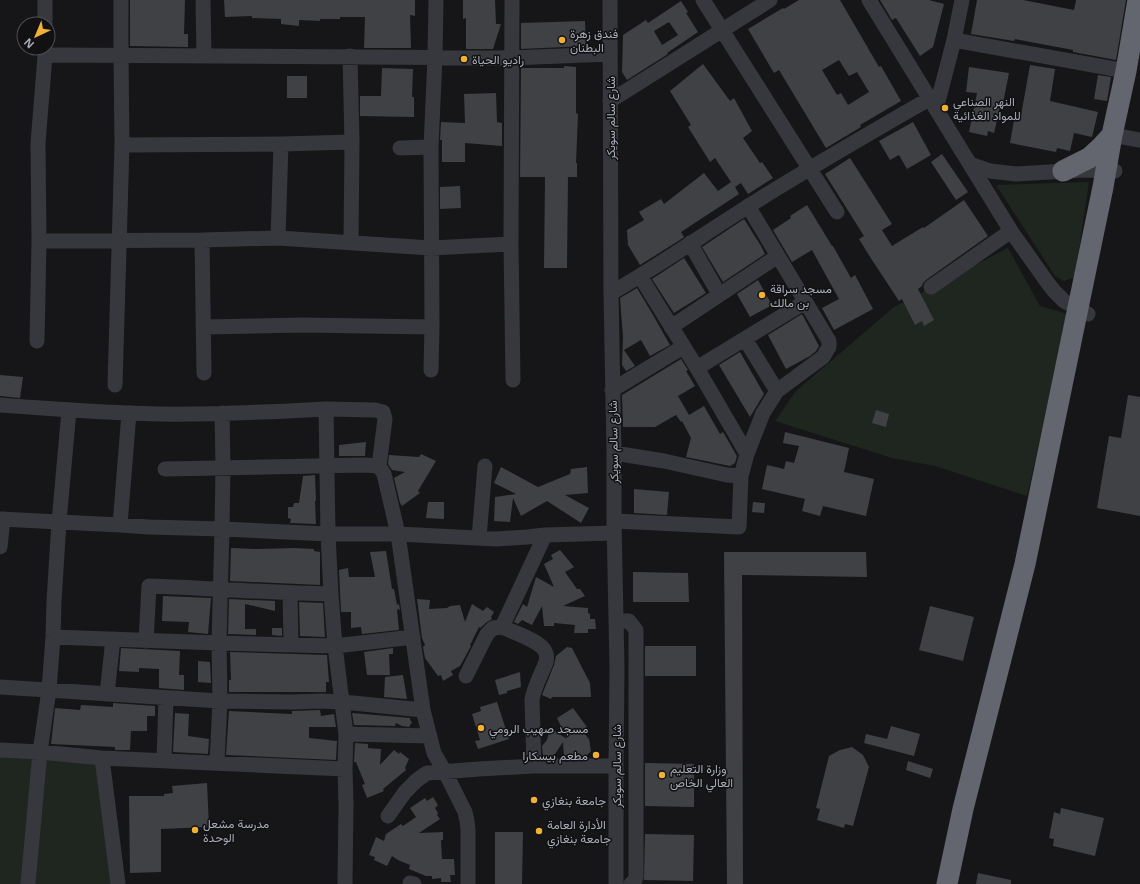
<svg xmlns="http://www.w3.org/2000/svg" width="1140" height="884" font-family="'Noto Sans',Vazirmatn,sans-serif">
<rect width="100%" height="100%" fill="#161618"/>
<path fill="#1e261f" d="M1089,182L1075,277L1064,281L1055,276L996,185Z
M1008,248L1040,306L1068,314L1027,496L935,466L892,458L775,421L796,391L894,307Z
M0,751L39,753L27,884H0Z
M40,752L102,758L115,884H29Z"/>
<path fill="#404145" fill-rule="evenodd" d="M130,0H185L184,34H188V47L130,46Z
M224,0H415V16L410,15L411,48H364L365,17H340V19H320V21L299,20V26L281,24V19L252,18V16L225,17Z
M463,0H495L496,24H501L493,49H466V18L463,19Z
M799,0H840L879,67L881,66L901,101L860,125L861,127L826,148L779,70L774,73L748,29L783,8L784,9ZM839,60L849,76L857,72L869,92L848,105L841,93L837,95L822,70Z
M880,0H929L944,4L933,47L920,56L896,18L892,20Z
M977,0H1023L1074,10L1076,0H1126L1116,60L1073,52V50L1015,39L1014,41L971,34Z
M681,1L688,12L686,13L698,32L667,53L668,54L627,80L622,72L623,35L646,20L648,23ZM669,22L678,35L662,45L654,31Z
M585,21L586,46L521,49V23Z
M703,64L730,101L734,98L752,131L743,138L760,163L762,162L773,178L748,194L741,183L735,187L739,194L681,232L684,237L683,238L640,265L628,245L627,230L644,220L639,212L661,199L664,204L704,173L718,191L731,182L715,158L710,162L688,127L691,125L670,91Z
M1030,65L1055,69L1050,101L1098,112L1092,137L1074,133L1070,151L1057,148L1056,152L1010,143L1014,120L1020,121Z
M564,66L576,67V113L578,114L576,163H577V177H568L567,268H544L545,177H520L521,68H564Z
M969,67L1009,73L1003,103H1001L994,133L988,131L987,136L969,132L977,93L966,92Z
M382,68L413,69L412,97H414V117L360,116V96H381Z
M1098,75L1111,77L1107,101L1094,99Z
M287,76H307V98H287Z
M496,93L497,122L502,123V146L465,143V162H442V140H440L441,122L465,123L464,94Z
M913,122L931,155L907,169L899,155L890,160L879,141Z
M942,154L968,192L956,200L931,162Z
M850,158L892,224L882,230L892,246L923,227L924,228L964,200L988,236L926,280L923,283L922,286L918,289L934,320L924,326L922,321L915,325L902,299L899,301L872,260L859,239L864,236L825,174Z
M460,186L461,208L440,209V187Z
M807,205L832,246H833L851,278L855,275L873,309L834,330L822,308L839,299L812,250L792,262L773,230L791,218L790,216Z
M744,219L761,246L765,254L723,282L702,247Z
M684,258L706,293L674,313L652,279Z
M758,280L772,305L750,317L737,294Z
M637,288L653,315L670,345L650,356L641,340L624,350L635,366L626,371L622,365L623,337L620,298Z
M802,314L819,346L816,351L810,356L786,369L768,335Z
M740,352L764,394L750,417L719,365Z
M681,359L688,370L686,371L695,386L678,396L689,415L704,406L720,434L723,432L737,456L735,463L730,466L686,457L691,438L682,421L681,422L676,415L655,427H623L622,395Z
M0,375L23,377L20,398L0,396Z
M1128,395L1140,397V516L1097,508L1109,436L1121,438Z
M876,410L889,414L886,427L872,423Z
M785,432L849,448L844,472L874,479L866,516L823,506L820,516L802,511L805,499L762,489L767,465L784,469L786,461L794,463L799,446L783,443Z
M366,442L365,456H339V445Z
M421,454L436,461L418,491L420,493L402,506L400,503L394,478L405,472L392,470L388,464L389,455L419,457Z
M501,467L538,487L570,474L571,469L587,467L588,493L565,495L589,508L581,523L547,501L521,516L513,498L510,522L494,521L495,497L516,494L494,483Z
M315,475L316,501H315L316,524L290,523L291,519L288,518V507H293L294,503H299L303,476Z
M634,489L669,492L667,515L634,513Z
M428,502H444V519L426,518Z
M753,502L765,503L764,513L752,512Z
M231,548L256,549L295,548L314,549V551L320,552V585L230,581Z
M560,550L574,567L565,572L577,589H580L585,596L563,606L588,608V613L590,614V619H595L596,629H588V633H574L575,625L554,623V626H544L542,606L532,625L522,620L518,624L514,622L523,604L527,607L536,577L554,587L544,564L553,559L551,555Z
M386,551L392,589H394L397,605L399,604L400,610L397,609L399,630L362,634L361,627L351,628V612H341L339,570L348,568L349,577H375L370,552Z
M724,552H866L867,577L742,575L743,884H727Z
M633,572L688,573L689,602H633Z
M163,596L211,598L208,634L188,632L189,622L162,621Z
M229,599L275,601V611L245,604V629H256V635L228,634Z
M417,599L430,600L429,609L447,608L450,606L460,605L465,622L472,604L483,611L487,607L494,612L491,617L492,619L487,622L480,628L479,627L470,645L471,646L464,659L460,666L451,671L453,675L443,681L441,675L438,676L425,658L423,647L425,645L422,638Z
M299,602L323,603L325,637L300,636Z
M930,606L974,617L963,661L919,650Z
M272,628H282V636L272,635Z
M645,646H696V676H645Z
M567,647L572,648L590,683L591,697H552L551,699L542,695L554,665L556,656Z
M121,648L180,651L179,675H184V690L159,688V669L139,668V672L119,671Z
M393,648V654H389L390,675H367L364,652Z
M230,652L327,655L329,682H326V692H229V680H231Z
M198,661L210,662L211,683L198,682Z
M520,672L521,687L507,691V693L499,695L495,680Z
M403,675L407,699L384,697L385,677Z
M497,702L509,739L478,749L475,741L480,740L472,714L481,711L480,707Z
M113,703L155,706V716H147V731H131L130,750H115V747L51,744L55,708L80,710L81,705L113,707Z
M573,708L587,727L581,730L589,739L591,751L585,757H564L563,742L553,757H543L542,746L547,740L550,728L567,739L557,718Z
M320,710L321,716L334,714L336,727H309V738L337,741L336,760L226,755L229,711L292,714V711Z
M175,713L189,714L188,736L209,739L208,754L173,752Z
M352,713L410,718V720L412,722L409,727L402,726L396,723L395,726L354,725Z
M891,726L920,734L914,756L864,743L866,734L887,739Z
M355,743L368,744V748L381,749L380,765L394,750L399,754L400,752L409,759L405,768L406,770L383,789L384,791L367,798L362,785L365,784L356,762H354Z
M852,747L863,755L869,767L853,826L845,824L844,828L817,820L820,809L816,808L829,756L840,750Z
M908,761L933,769L930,778L906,770Z
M645,763L694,764V807L645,806Z
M207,783L209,827L161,829V872L130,873L129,796H164V794L173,793L172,786Z
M433,797L438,805L435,808L438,813L437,815L440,819L419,833L443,832V840H441L442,859H454L455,875H450L451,882H441V878L432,879V876H426L409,869L410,865L398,860L392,856L387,866L374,860L375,857L369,855L376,837L384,841L386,834L401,824L403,826L416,817L410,808L425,798L427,801Z
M1061,808L1104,818L1095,856L1053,846L1054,839L1049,838L1054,812L1060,814Z
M495,832H523L522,884H495Z
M645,834L694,835L693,881L644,880Z
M978,873L1011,880V884H976Z"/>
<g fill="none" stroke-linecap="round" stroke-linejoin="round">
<path stroke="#37383d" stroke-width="15" d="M45,0V24
M203,0L204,56
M512,0L511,244L513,380
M610,0L611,293L614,453V521L617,668L616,766V884
M703,0L837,212
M869,0L1011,231L1047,282L1054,291L1064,301L1088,314
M954,40L1126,71
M350,56L352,142L351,243
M610,101L770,0
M936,109L954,40L962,0
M1123,137L1140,140
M122,145L281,144L352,142
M400,148L431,147
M970,164L990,171L1016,174L1083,170L1115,171
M278,238L281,144
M202,240L204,373
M39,241L202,240L278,238L431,248L511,244
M690,243L719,294
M640,276L697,368L747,454
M931,287L1011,231
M611,293C657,267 701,236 747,207C807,169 868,134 929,99
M203,327L302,325L432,327
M671,327L778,256
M745,339L777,391
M37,341L39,241L38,143L45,56L54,55L511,58L610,54
M697,368L805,302
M431,370L432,327L431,147L435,57L436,0
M115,385L122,145L121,55V0
M612,390L683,347
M0,405C52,409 106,413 158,414C214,415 270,412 326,409L328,534L331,594L335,646L346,734L345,769L346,805L345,884
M326,409L375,410L383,412L385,419L379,466
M614,453L664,461L727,475L741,476
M165,469L364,465L379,466L384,474L398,534L423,710L434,753L445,772L465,812L467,821L468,830V884
M0,519L59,522L120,525L149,527L222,529L328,534H398L496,539L527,537L545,535L614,533
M614,521L739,527L741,476L747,454L763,413L777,391L823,357L829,347V341L748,206
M120,525L129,413
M479,538L485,466
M0,547L3,519
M290,593L291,644
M616,621H629L636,630V877L635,880L631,884
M502,627C513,632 540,641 545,651C547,655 547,658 546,662C541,675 534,687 532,700L534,766
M53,637L219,643L335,646L413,637
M146,641L149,586C210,588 270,593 331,594
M466,676L487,634L493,628L502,627L545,535
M0,687L220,701L292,702L320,701L343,702L423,710
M107,694L113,639
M346,734L430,736
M0,750L40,752L102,758L345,769
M102,758L118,884
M164,761L166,698
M217,763L220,701L219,643L222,529L223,467L222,413
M388,816L405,792L417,780L427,773L479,769L534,766H616
M410,883L414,884
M28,884L40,752L49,690L53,637L54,601L59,522L69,410"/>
<path stroke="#63666e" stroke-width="21" d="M1063,171L1089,158L1100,148L1112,135
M947,884L963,809L1025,564L1103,187L1112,135L1126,71L1138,0"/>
</g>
<g fill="#f2b134" stroke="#111113" stroke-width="1.5">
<circle cx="562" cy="40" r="4"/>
<circle cx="464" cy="59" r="4"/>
<circle cx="945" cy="108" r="4"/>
<circle cx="762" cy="295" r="4"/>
<circle cx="481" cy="728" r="4"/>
<circle cx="596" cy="755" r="4"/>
<circle cx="662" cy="775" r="4"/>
<circle cx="534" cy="800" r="4"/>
<circle cx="195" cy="830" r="4"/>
<circle cx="539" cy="831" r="4"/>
</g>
<g text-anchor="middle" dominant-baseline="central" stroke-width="3" stroke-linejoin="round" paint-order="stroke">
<g font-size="12" fill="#a8adb8" stroke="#111113" text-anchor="start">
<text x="570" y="33">فندق زهرة<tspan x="570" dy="14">البطنان</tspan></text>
<text x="472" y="59">راديو الحياة</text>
<text x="953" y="101">النهر الصناعي<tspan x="953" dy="14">للمواد الغذائية</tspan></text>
<text x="770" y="288">مسجد سراقة<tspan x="770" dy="14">بن مالك</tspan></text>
<text x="489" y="728">مسجد صهيب الرومي</text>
<text x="588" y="755" text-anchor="end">مطعم بيسكارا</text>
<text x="670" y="768">وزارة التعليم<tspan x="670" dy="14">العالي الخاص</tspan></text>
<text x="542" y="800">جامعة بنغازي</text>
<text x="203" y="823">مدرسة مشعل<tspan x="203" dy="14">الوحدة</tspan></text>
<text x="547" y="824">الأدارة العامة<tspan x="547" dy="14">جامعة بنغازي</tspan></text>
</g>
<g font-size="12" fill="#a8adb8" stroke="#111113">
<text transform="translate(610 118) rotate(-90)">شارع سالم سويكر</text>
<text transform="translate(613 442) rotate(-91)">شارع سالم سويكر</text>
<text transform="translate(616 766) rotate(-90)">شارع سالم سويكر</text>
</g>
</g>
<g transform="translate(36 36) rotate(224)"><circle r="19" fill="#111113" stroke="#4d4f55"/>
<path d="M0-3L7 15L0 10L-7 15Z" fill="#f2b134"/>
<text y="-6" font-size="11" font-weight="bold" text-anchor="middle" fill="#a8adb8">N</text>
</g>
</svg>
